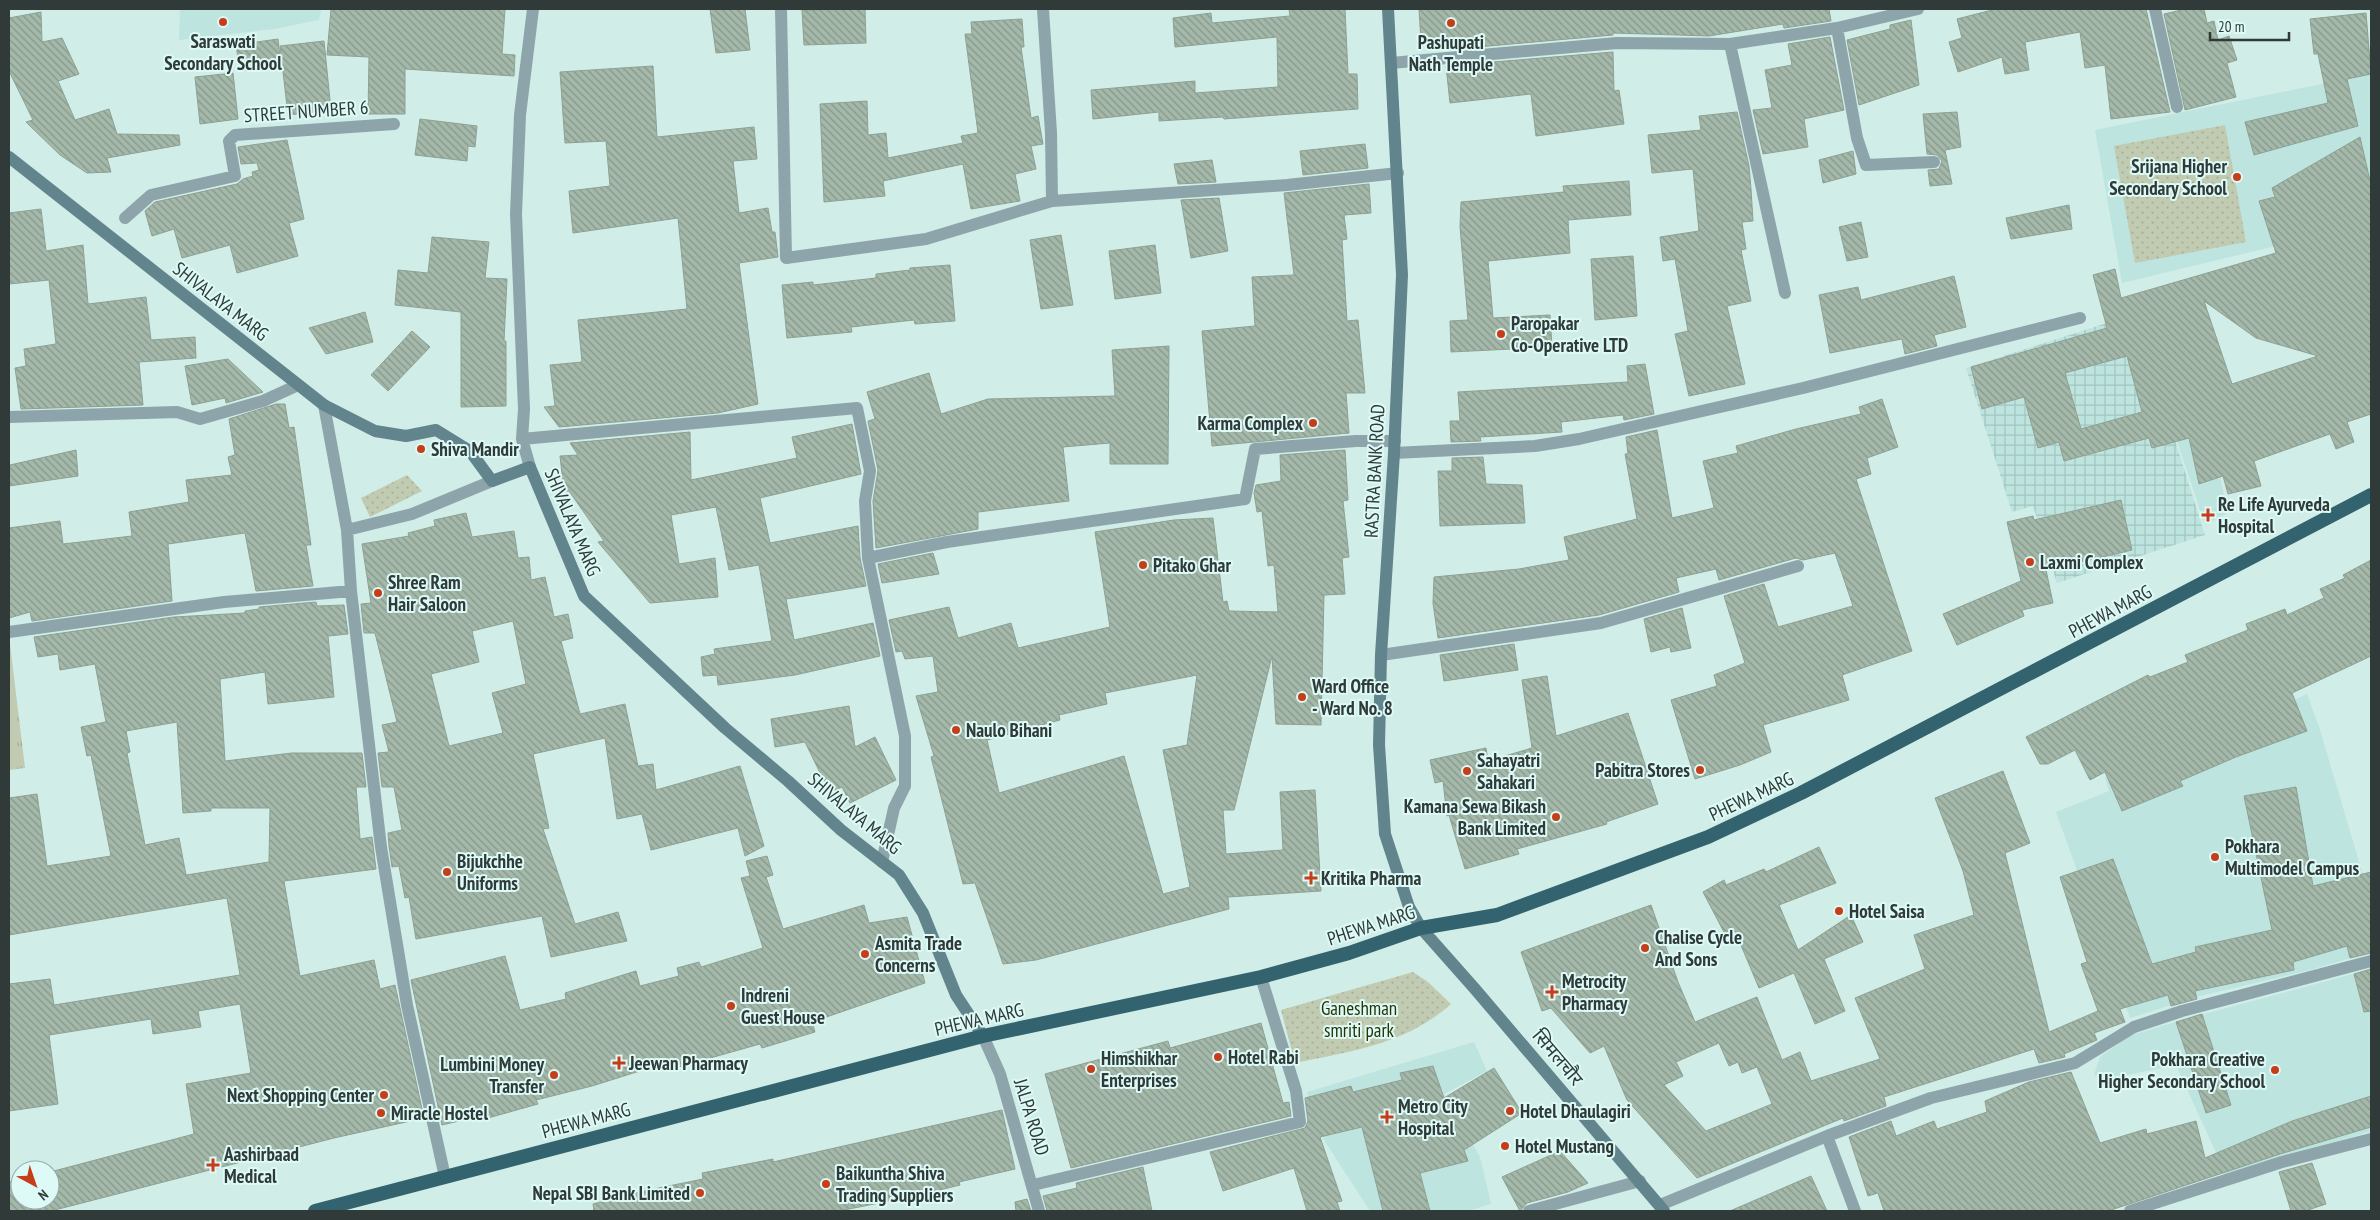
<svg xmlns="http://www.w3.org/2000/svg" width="2380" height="1220" font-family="'PT Sans Narrow','Noto Sans Devanagari',sans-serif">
<defs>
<pattern id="industrial-grid" width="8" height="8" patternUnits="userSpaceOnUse" patternTransform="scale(1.25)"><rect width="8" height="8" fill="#bde4de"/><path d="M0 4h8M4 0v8" fill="none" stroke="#a3c4bf"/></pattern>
<pattern id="grass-tufts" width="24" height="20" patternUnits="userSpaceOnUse" patternTransform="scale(1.25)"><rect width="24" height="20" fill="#c1cbb2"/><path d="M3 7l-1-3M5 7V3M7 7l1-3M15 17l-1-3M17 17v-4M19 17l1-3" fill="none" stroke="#a6af9a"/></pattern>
<pattern id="park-dots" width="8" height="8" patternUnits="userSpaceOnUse" patternTransform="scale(1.25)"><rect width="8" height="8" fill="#c1cbb2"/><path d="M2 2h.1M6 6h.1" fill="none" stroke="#a6af9a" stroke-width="1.8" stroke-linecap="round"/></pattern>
<pattern id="building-back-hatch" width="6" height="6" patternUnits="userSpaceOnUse" patternTransform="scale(1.25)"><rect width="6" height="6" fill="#a4b9aa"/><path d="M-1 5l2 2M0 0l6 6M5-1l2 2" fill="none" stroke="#86978b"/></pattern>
</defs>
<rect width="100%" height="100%" fill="#d0ede8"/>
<path fill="#bde4de" d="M180,9H321L319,20L274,29L179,40Z
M2371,74V223L2122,283L2095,130Z
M2207,418L2228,513L2205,525L2173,429Z
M2307,694L2320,730L2371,902V952L2310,970L2200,996L2130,1018L2056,812L2109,791L2105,777L2167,747L2182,750Z
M2371,969V1131L2225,1179L2218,1157L2176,1065L2117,1077L2094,1075L2100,1057L2129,1036L2182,1020Z
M1474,1042L1487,1071L1444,1094L1480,1157L1491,1204L1468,1211H1370L1324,1140L1307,1092Z"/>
<path fill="url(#industrial-grid)" d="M2135,314L2205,535L2057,583L2033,506L2012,512L1966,368Z"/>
<path fill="url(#grass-tufts)" d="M9,644H10L25,768L9,770Z"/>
<path fill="url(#park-dots)" d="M2225,125L2246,242L2135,263L2114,146Z
M407,475L422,491L370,517L361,498Z
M1413,972L1428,982L1451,1004C1406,1044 1353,1051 1295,1063L1281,1010Z"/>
<path fill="url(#building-back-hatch)" stroke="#8da193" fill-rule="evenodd" d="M331,9H505L502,54L515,55L514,76L405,69V114H368L369,57L327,55Z
M710,9H745L750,50L716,53Z
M865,9L866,43L804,45L802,10Z
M1289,9H1345L1348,74H1357L1358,109L1224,119L1223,117L1159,121V112L1093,119L1091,90L1195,81V93L1278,87L1277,37L1175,47L1173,18L1211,13L1212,23L1290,16Z
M1419,9H1829L1831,21L1784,28L1783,24L1709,36L1613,33V35L1444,50L1443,40L1421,42Z
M1996,9H2146L2170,112L2111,119L2105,65L2085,68L2080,32L2025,42L2029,70L2005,74L2002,57L1958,72L1949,42L1962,38L1957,19Z
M2186,9H2204L2207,23L2214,21L2218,40L2229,36L2237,60L2227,63L2236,97L2185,110L2164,14Z
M41,12L42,42L62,38L79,74L58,81L75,120L109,109L117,134L179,135L180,145L107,158L111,172L87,173L60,155L26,122L33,120L9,71V18Z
M2366,13L2371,74L2347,79L2358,126L2254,155L2245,122L2328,103L2318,54H2314L2310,19Z
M1022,19L1024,47H1021L1031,118L1038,116L1043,144L1031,146L1036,169L1015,174L1020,201L971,209L963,164L883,181L885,196L824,202L820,104L867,101L868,135L886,133L888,158L963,143L961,136L978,133L965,34H972L971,22Z
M1911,20L1919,85L1859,105L1847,40L1890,29V25Z
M1830,37L1844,110L1804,119L1808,147L1763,154L1753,110L1772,108L1765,70L1792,65L1788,44Z
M278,39L281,65L240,71L236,45Z
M324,41L331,110L288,115L280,46Z
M1613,52L1614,91L1619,90L1624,124L1536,136L1531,94L1450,103L1446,66Z
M653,66L657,137L754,127L757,159L733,161L739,213L768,208L772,232H775L778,257L739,263L758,404L718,413L559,427L544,407L555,406L550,365L582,362L578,320L687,309L678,218L573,233L569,191L610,186L606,141L565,143L560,72Z
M233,73L238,119L200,124L195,77Z
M1737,112L1749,166L1751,189L1753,221L1742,222L1746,249L1741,250L1751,301L1727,306L1745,384L1689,396L1675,334L1688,331L1675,259L1663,261L1660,237L1699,231L1693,169L1652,173L1648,135L1701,130L1699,116Z
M1957,112L1961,147L1945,150L1952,184L1930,186L1928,170L1939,169L1942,161L1937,155L1927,154L1923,114Z
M420,119L477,126L475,147L468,146L467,161L415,155Z
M2360,137L2371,185V414L2347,422L2354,442L2336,449L2330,434L2254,461L2261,486L2228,494L2223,476L2199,484L2189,438L2152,448L2149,438L2064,461L2059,442L2038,448L2024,397L1982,409L1971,367L2107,328L2093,275L2115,269L2121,298L2276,253L2259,201L2275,197L2272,188ZM2204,301L2256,338L2318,356L2232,384ZM2127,356L2142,412L2081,429L2065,373Z
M287,140L304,219L289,223L298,256L237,273L230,245L182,258L174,229L152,236L145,211L155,202L237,184L243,179L253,176L252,172L259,170L257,163L241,164L238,147Z
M1365,144L1368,168L1303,175L1300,151Z
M1853,151L1856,174L1823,183L1819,160Z
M1212,160L1216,182L1178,184L1174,164Z
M1629,181L1631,215L1568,220L1570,253L1488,261L1493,318L1550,315L1552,347L1451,352L1450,321L1468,320L1460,227L1461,202L1564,192L1563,186Z
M1369,184L1371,213L1344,215L1347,239L1342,240L1347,321L1358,320L1365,393H1346L1349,433L1212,446L1202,331L1255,326L1252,277L1294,275L1284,193Z
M1219,198L1228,251L1191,258L1181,200Z
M2069,205L2072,229L2011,239L2006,218Z
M41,209L46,251L83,245L88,304L146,297L151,340L195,337L196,358L139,362L143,405L21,409L15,368L26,366L24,349L56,344L49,280L9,284V213Z
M1861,222L1868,257L1847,261L1839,227Z
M1061,235L1073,305L1041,309L1030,240Z
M432,237L489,242L485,278L507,279L504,341H506V406L461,407V312L395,305L398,270L428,273Z
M1155,245L1161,293L1115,299L1109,251Z
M1633,256L1637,316L1595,320L1591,259Z
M950,265L955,321L915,324L914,320L851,327L852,332L787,338L782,285L813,282V285L876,278V274L910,270V268Z
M1954,276L1966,327L1934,335L1937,346L1905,354L1902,339L1830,353L1819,295L1858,287L1861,300Z
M365,312L373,342L326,354L309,328Z
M412,331L430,347L388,391L371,375Z
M1169,346L1168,464H1110V443L1063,447L1069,501L978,512V529L876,548L873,501L878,470L868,421L875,419L867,392L929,373L941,414L988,399L1115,396L1112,350Z
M228,359L263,392L226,403L225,398L192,405L185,366Z
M1645,364L1654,414L1624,420L1623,415L1561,422L1562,432L1480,437L1481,441L1451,442L1450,421H1460L1458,392L1628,382L1627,366Z
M1882,399L1898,447L1867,458L1871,474L1856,479L1912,651L1842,675L1849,700L1763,725L1771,752L1740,765L1695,779L1671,700L1717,686L1714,675L1745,663L1724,596L1764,584L1778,627L1853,606L1835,553L1803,560L1796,558L1719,580L1716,569L1676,578L1679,592L1599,615L1438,638L1433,603L1434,577L1519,569L1569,560L1564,537L1637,519L1625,454H1628L1626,437L1657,430L1672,518L1714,508L1703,461L1738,453L1736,446L1796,429L1861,414L1859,407Z
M276,404H285L289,428L294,427L311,545H306L313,586L256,591L245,533L168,544L172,601L32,621L30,612L9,618V528L60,521L63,544L132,536L129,512L189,502L186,480L232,475L228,457L235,455L229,419Z
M852,424L861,474L760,498L770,543L858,526L860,558L866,586L786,599L794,640L873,623L880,656L795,675L718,685L717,675L703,676L701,657L715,654L714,649L772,641L759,565L729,570L716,507L671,515L679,564L715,558L718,597L650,603L598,542L604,541L569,491H564L560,456L578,455L570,443L690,432L691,480L797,458L792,437Z
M76,450L78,476L9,486L10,465Z
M1345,450L1348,500L1343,501L1349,557L1342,558L1345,594L1324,595L1321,725L1276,724L1272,656L1234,810H1223L1226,854L1283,850L1280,792L1315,790L1321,891L1228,897L1229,909L1036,960L1003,964L975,883L963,884L931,757L934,756L916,696L938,692L933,656L905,659L902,651L896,652L889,620L949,607L958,638L1011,623L1018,648L1110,627L1095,532L1174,520L1213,518L1223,602L1227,601L1229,611L1278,612L1274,565L1268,566L1262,511L1257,512L1254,493L1256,485L1281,481L1280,455ZM1197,675L1187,745L1163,750L1190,887L1163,894L1124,756L999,793L987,740L1060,720L1059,715L1107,704L1105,693Z
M1483,457L1486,484L1522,485L1525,523L1440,526L1438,471H1452V458Z
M2121,500L2132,550L2046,570L2053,603L2022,610L2024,616L1957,645L1943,614L2021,581L2007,522L2033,516L2034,520Z
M466,513L472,537L514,531L518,558L529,557L531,580L545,577L554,617L568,614L573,638L561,641L580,714L625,704L638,766L653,764L656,790L740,766L764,846L745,856L738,828L651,850L642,814L617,819L605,738L533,754L549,828L543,829L575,924L618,912L627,941L551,957L542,916L416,939L409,897L405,898L399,866L392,867L389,846L388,833L402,830L394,787H382L378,753L389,752L382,725L397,722L375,633H364L361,604L371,603L362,544L409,536L408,533L435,526L434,520ZM513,621L526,684L492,693L503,733L449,746L431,674L479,662L472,631Z
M933,553L939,574L882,583L878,564Z
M2371,560V656L2292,693L2307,731L2236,757L2180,781L2183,786L2122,811L2105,772L2090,780L2075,750L2048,764H2040L2026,737L2148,675L2150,677L2188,662L2185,655L2248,630L2246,624L2285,609L2287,615L2324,598L2320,589L2345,578L2343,575Z
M316,602L317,606L344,605L348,634L328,636L334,697L268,704L265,672L220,679L225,761L292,753H362L366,787H356L360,839L372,837L376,869L284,881L300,976L374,960L380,989L395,985L424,1118L334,1138L51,1211H9V1182L20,1180V1200H50V1172L194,1134L186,1084L251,1073L240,1004L198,1011L201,1027L153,1034L151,1019L49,1035L58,1104L9,1111V984L50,979L54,1005L240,975L227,898L9,935V798L37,794L47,866L111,856L91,755L87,756L81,727L106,722L95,664L60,670L58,654L38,657L34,637L174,617L245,613V611L259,609V607ZM177,722L183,813L211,811V808H270L269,862L186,875L179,838L145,845L127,753L130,752L126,731Z
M1682,608L1691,648L1671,652L1670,647L1651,652L1644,619Z
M1514,644L1518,670L1444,681L1440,655Z
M1547,676L1556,736L1628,713L1658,804L1606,822L1607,824L1517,849L1519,854L1465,869L1449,815L1447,816L1443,781L1435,783L1430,760L1486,748L1488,761L1532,748L1522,680Z
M849,706L855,747L875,737L896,780L850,803L842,787L833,791L830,784L826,785L805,742L775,747L771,719Z
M2003,771L2030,843L2005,853L2049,1032L2098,1011L2081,964L2087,962L2060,877L2113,859L2152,964L2196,952L2195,947L2272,930L2244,796L2296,787L2313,886L2371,872V953L2350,958L2347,946L2293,962L2294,970L2195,991L2197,999L2171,1006L2168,995L2120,1009L2125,1022L2094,1033L2097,1040L2064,1054L2065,1057L2039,1063L2034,1049L1884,1097L1886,1106L1844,1121L1843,1118L1697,1178L1627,1100L1604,1046L1590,1053L1551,1008L1542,1011L1521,952L1651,905L1678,982L1695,1022L1757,997L1782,1060L1800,1052L1811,1081L1880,1059L1855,998L1925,969L1914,935L1974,915L1963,871L1935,798ZM1719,1043L1729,1066L1738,1062L1742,1073L1757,1067L1772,1104L1706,1131L1664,1085L1683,1076L1676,1062Z
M1819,847L1836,883L1779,905L1798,950L1851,915L1863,942L1824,959L1845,1011L1815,1024L1794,973L1759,988L1735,931L1726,936L1703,892L1724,880L1726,885L1764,869L1766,872Z
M767,856L773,875L766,877L783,929L864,905L869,923L907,917L925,983L812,1022L815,1032L762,1048L760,1044L664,1071L662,1064L592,1086L536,1100L538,1104L481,1120L480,1116L442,1125L411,980L505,956L520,1010L566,999L565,993L636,971L640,986L679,976L677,968L699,962L701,967L763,948L741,878L750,876L746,861Z
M2371,969V1011L2364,1012L2354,974Z
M2202,1014L2231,1105L2206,1113L2176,1022Z
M1261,1023L1283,1103L1289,1102L1291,1116L1071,1168L1045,1074L1168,1041L1170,1048Z
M1433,1066L1444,1098L1494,1068L1522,1113L1464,1150L1468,1161L1420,1173L1430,1211H1383L1362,1127L1320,1137L1342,1201L1337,1202L1340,1211H1307L1294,1168L1223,1191L1210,1152L1305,1128L1308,1121L1305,1098L1351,1086L1353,1092L1402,1080L1400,1073Z
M2071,1072L2100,1143L2146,1129L2147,1134L2196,1121L2205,1158L2292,1121L2371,1096V1127L2280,1154L2108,1211H1884L1878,1193L1868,1196L1849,1137L1891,1121L1896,1136L1934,1121L1937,1129L1987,1112L1985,1101L2029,1082Z
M1002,1110L1015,1169L959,1182L960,1185L919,1195L839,1211H594L593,1204L644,1191L703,1179L702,1173L773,1159V1162Z
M1560,1151L1588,1183L1568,1192L1527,1203L1520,1211L1502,1177Z
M2312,1163L2326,1204L2305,1211H2291L2279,1172Z
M1143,1167L1152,1211H1047L1043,1196L1077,1188L1076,1183Z
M1811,1176L1827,1211H1730Z
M1027,1199L1031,1211H1016L1015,1202Z"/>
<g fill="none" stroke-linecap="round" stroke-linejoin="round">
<path stroke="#8da4aa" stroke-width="12" d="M781,9L786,258L926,239L1052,201L1287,185L1398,173
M1043,9L1051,133L1052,201
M2155,9L2177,107
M1837,28L1857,138L1866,165L1934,162
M1730,44L1785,293
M1391,63L1617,43L1730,44L1837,28L1918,9
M125,218L151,195L235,176L229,141L235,135L394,124
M324,405L347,530L351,591L381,847L407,1005L445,1177
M9,417L177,412L200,419L263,401L298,385
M522,439L857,408L870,471L865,501L868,558
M1394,453L1535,446L1579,439L1803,388L2080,318
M530,467L522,439L524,409L516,214L520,115L533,9
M347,530L412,514L492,481
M9,632L224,602L351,591
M1381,655L1601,623L1798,566
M882,862L894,808L905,786V736L868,558L947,542L1245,499L1255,449L1356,441H1395
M1827,1136L1855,1211
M1033,1185L1300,1122L1296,1091L1261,977
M1660,1205L1827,1136L1931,1098L2075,1063L2134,1027L2182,1011L2371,961
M1529,1211L1640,1181
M2130,1211L2282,1162L2371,1139"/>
<path stroke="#8da4aa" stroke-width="12" d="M983,1036L1000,1074L1039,1211"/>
<path stroke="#62848d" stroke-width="12" d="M1388,9L1402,275L1394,453L1381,655L1379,745L1385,834L1409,907L1421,928L1475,989L1664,1211
M9,157L324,405L375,431L406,436L436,430L470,451L492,481L530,467L584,596L725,728L788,781L841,830L899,875L923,913L956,995L983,1036"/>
<path stroke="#33636e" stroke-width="14" d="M315,1211L983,1036L1261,977L1349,953L1421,928L1497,915L1708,837L1801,793L2371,495"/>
</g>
<g fill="#c63d19" stroke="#ddfaf6" stroke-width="2">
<circle cx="223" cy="22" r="5"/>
<circle cx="1451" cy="23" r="5"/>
<circle cx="2237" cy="177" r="5"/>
<circle cx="1501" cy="334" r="5"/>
<circle cx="1313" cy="423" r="5"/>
<circle cx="421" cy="449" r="5"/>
<path d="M2205.5 507.5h5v5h5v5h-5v5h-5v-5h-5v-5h5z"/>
<circle cx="2030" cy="562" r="5"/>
<circle cx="1143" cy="565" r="5"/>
<circle cx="378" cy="593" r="5"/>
<circle cx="1302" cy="697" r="5"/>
<circle cx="956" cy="730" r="5"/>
<circle cx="1700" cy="770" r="5"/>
<circle cx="1467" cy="771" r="5"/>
<circle cx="1556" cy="817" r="5"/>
<circle cx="2215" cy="857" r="5"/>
<circle cx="447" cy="872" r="5"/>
<path d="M1308.5 870.5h5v5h5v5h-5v5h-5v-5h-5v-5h5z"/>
<circle cx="1839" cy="911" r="5"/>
<circle cx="1645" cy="948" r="5"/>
<circle cx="865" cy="954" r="5"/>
<path d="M1549.5 984.5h5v5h5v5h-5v5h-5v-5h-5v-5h5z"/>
<circle cx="731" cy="1006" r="5"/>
<circle cx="1218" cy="1057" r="5"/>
<path d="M616.5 1055.5h5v5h5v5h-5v5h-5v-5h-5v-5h5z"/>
<circle cx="1091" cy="1069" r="5"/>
<circle cx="2275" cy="1070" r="5"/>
<circle cx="554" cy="1075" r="5"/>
<circle cx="384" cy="1095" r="5"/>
<circle cx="1510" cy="1111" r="5"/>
<circle cx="381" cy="1113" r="5"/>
<path d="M1384.5 1109.5h5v5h5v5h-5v5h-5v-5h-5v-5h5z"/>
<circle cx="1505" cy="1146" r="5"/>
<path d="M210.5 1157.5h5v5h5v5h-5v5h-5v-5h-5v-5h5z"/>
<circle cx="826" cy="1184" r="5"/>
<circle cx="700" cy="1193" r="5"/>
</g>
<g text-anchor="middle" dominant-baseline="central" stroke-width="4" stroke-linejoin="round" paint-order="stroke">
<g font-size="19" font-weight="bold" fill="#2f3a39" stroke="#ddfaf6" text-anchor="start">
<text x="223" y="41" text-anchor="middle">Saraswati<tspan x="223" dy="22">Secondary School</tspan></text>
<text x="1451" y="42" text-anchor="middle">Pashupati<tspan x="1451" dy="22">Nath Temple</tspan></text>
<text x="2227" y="166" text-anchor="end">Srijana Higher<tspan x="2227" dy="22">Secondary School</tspan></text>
<text x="1511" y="323">Paropakar<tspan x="1511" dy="22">Co-Operative LTD</tspan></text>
<text x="1303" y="423" text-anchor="end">Karma Complex</text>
<text x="431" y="449">Shiva Mandir</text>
<text x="2218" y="504">Re Life Ayurveda<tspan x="2218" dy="22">Hospital</tspan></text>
<text x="2040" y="562">Laxmi Complex</text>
<text x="1153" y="565">Pitako Ghar</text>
<text x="388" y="582">Shree Ram<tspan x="388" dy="22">Hair Saloon</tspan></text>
<text x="1312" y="686">Ward Office<tspan x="1312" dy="22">- Ward No. 8</tspan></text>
<text x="966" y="730">Naulo Bihani</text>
<text x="1477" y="760">Sahayatri<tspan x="1477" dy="22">Sahakari</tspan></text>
<text x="1690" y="770" text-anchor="end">Pabitra Stores</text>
<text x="1546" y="806" text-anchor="end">Kamana Sewa Bikash<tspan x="1546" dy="22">Bank Limited</tspan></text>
<text x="2225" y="846">Pokhara<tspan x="2225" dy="22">Multimodel Campus</tspan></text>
<text x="457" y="861">Bijukchhe<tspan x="457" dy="22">Uniforms</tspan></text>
<text x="1321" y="878">Kritika Pharma</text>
<text x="1849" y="911">Hotel Saisa</text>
<text x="1655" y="937">Chalise Cycle<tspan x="1655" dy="22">And Sons</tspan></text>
<text x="875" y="943">Asmita Trade<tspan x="875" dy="22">Concerns</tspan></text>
<text x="1562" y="981">Metrocity<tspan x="1562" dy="22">Pharmacy</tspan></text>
<text x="741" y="995">Indreni<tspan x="741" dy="22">Guest House</tspan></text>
<text x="1228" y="1057">Hotel Rabi</text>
<text x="1101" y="1058">Himshikhar<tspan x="1101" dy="22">Enterprises</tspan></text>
<text x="2265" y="1059" text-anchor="end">Pokhara Creative<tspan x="2265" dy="22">Higher Secondary School</tspan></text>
<text x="629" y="1063">Jeewan Pharmacy</text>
<text x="544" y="1064" text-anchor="end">Lumbini Money<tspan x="544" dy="22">Transfer</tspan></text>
<text x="374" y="1095" text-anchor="end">Next Shopping Center</text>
<text x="1398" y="1106">Metro City<tspan x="1398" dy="22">Hospital</tspan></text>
<text x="1520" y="1111">Hotel Dhaulagiri</text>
<text x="391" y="1113">Miracle Hostel</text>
<text x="1515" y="1146">Hotel Mustang</text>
<text x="224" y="1154">Aashirbaad<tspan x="224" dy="22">Medical</tspan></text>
<text x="836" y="1173">Baikuntha Shiva<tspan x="836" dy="22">Trading Suppliers</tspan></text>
<text x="690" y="1193" text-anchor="end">Nepal SBI Bank Limited</text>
</g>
<g font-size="19" fill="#2f3a39" stroke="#ddfaf6">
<text transform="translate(306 111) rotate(-4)">STREET NUMBER 6</text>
<text transform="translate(221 301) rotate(38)">SHIVALAYA MARG</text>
<text transform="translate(1374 471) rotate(-87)">RASTRA BANK ROAD</text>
<text transform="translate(573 522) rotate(67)">SHIVALAYA MARG</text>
<text transform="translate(2110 611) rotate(-28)">PHEWA MARG</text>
<text transform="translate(1751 796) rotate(-25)">PHEWA MARG</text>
<text transform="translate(855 813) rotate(40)">SHIVALAYA MARG</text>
<text transform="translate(1371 925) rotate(-18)">PHEWA MARG</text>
<text transform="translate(979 1019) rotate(-13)">PHEWA MARG</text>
<text transform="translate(1558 1057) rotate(50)">सिमलचौर</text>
<text transform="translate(1032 1117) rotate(73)">JALPA ROAD</text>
<text transform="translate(586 1120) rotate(-15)">PHEWA MARG</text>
</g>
<g font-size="19" fill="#273506" stroke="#ddfaf6">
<text x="1359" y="1008">Ganeshman<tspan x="1359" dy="22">smriti park</tspan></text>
</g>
</g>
<rect width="2380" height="1220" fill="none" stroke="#2f3a39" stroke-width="20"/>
<g transform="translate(35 1185) rotate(140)"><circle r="24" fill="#ddfaf6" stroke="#97adaa"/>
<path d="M0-4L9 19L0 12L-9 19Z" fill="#c63d19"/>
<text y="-8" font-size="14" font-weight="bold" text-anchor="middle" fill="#2f3a39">N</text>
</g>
<path d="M2210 32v8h79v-8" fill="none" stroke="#2f3a39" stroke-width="2.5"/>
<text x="2218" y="32" font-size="15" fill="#2f3a39" stroke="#ddfaf6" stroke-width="4" paint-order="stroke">20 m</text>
</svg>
